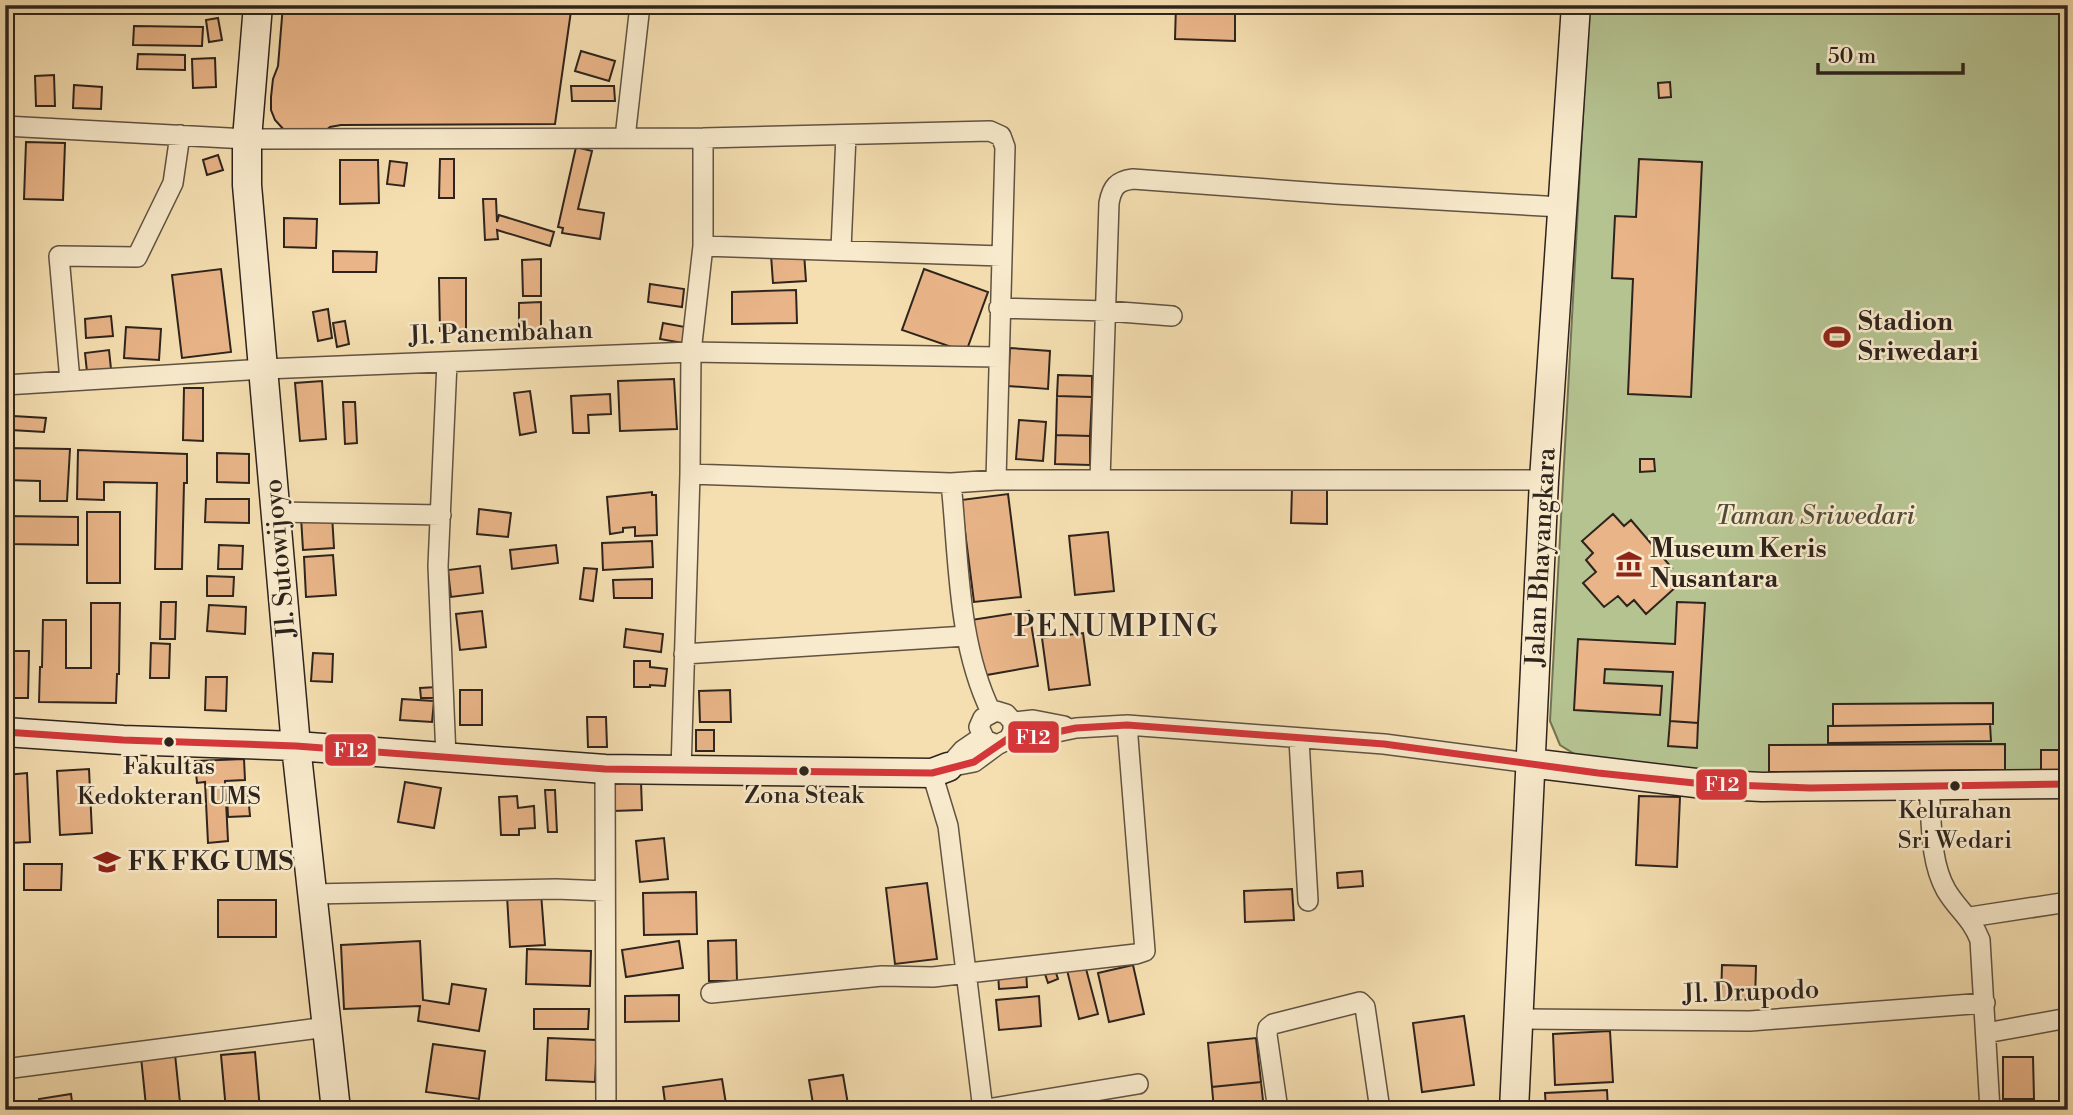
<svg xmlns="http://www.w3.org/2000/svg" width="2073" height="1115" font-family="'Libre Bodoni',serif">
<rect width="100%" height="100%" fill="#f5dfb1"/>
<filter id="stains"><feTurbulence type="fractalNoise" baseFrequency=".00286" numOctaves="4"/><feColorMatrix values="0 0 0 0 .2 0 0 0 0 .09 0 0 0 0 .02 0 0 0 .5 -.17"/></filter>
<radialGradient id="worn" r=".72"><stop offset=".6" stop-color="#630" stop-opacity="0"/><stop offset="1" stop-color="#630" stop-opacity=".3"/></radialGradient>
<path fill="#b5c391" stroke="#727457" stroke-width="2" d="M1589,5H2068V774L1729,775L1581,758L1560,745L1550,721Z"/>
<path fill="#e9b588" stroke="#2e241d" stroke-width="2" d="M143,5H163V8H143Z
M283,5H541L571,11L555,124L341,125L330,127L322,134L285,131L275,120L271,110V97L273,79L278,66Z
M1176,5H1235V41L1175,39Z
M218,18L222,40L209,42L206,20Z
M134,26L203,27L202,46L133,45Z
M581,51L615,61L609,81L575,71Z
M138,54L185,55V70L137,69Z
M215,58L216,87L193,88L192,59Z
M54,75L55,106H36L35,76Z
M1670,82L1671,97L1659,98L1658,83Z
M74,85L102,87L101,109L73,108Z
M571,86H614L615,101H572Z
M26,142L65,143L63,200L24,199Z
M576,147L592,151L578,209L604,213L600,239L562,233L563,228L558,227Z
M218,155L223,170L207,175L203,160Z
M440,159H454V198H439Z
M1639,159L1702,162L1691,397L1628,394L1633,279L1612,278L1615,216L1636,217Z
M340,160H378L379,203L340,204Z
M390,161L407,163L404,186L387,184Z
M483,199H496L497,222L499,215L554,232L550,246L497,230L498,239L485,240Z
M284,218L317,219L316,248L284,247Z
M333,251L377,252L376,272H333Z
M804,253L806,281L773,283L771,255Z
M541,259V296H523L522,260Z
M221,269L231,352L182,358L172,275Z
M924,269L988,292L966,352L902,330Z
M439,278H466V331H440Z
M650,284L684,289L682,307L648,302Z
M796,290L797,323L732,324V292Z
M541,302V339H519V303Z
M328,309L332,338L318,341L313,312Z
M111,316L113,336L86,338L85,319Z
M345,321L349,344L337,347L333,323Z
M663,323L685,327L683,343L660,339Z
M126,327L161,329L159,360L124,358Z
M1010,348L1050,351L1048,389L1008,386Z
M109,350L111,369L87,372L85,353Z
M1058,375L1092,376V397L1057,396Z
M674,379L677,429L620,431L618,381Z
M322,381L326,439L300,441L295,383Z
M184,388H203V441L183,440Z
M530,391L536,432L520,435L514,393Z
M610,394L611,414L588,415L589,433H573L571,396Z
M1057,396L1092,397L1090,436L1056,435Z
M343,402H355L357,443L345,444Z
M13,416L46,418L44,432L11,430Z
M1019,420L1046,422L1043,461L1016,459Z
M1056,435L1090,436V465L1055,464Z
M5,448L70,449L67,501H40V481L5,480Z
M78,450L187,454V483H184L182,569H155L157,483L104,482V500L77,499Z
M217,453L249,454V483L217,482Z
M1640,459H1654L1655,471L1640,472Z
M1292,488L1327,489V524L1291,523Z
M652,492V495H656L657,535L635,536V527L623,528V532L610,534L607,497Z
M1008,494L1021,597L974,602L961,500Z
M206,499H249V523L205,522Z
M479,509L511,513L508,537L477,534Z
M87,512H120V583H87Z
M1613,514L1624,526L1631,520L1672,568L1665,573L1677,586L1646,614L1634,600L1627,606L1618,596L1604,607L1583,583L1596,572L1586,560L1593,553L1582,541Z
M332,515L334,548L303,550L301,517Z
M5,516L78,517V545L5,544Z
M1108,532L1114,591L1075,595L1069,536Z
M652,541L653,567L603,570L602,543Z
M219,545L243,546L242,569H218Z
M556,545L558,563L512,569L510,550Z
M333,555L336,595L306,597L304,557Z
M480,566L483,593L451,597L448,570Z
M584,568L597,569L593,601L580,599Z
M207,576L234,577L233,596H207Z
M652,579V598H614L613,580Z
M161,602H176L175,639H160Z
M1677,602L1705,603L1698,723L1670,721L1673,672L1605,669L1604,683L1662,686L1660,715L1574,710L1578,639L1675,644Z
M91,603H120L119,674H117L116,703L39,702L40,667H42L43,620H66V668H91Z
M209,605L246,607L245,634L207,631Z
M482,611L486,647L460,650L456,614Z
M1029,611L1038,666L981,676L971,620Z
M626,629L663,634L661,652L624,647Z
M1083,633L1090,685L1049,690L1042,638Z
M151,643L170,644L169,678H150Z
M5,651H29L28,698H5Z
M313,653L333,654L332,682L311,681Z
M634,661H650V667L667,669L665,686L650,685V687H634Z
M206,677H227L226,711L205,710Z
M437,687V698H421L420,688Z
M460,690H482V725H460Z
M730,690L731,722H700L699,691Z
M402,699L434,701L432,722L400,720Z
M1993,703V724L1833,726V704Z
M587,717H606L607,747H588Z
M1670,721L1698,723L1697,748L1668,746Z
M1990,724L1991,741L1828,743V726Z
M696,730H714V751H696Z
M2005,744V770L1769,772V745Z
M2041,750H2068V772H2041Z
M244,759L245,780L225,781L228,841L208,843L205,782L197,783L195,761Z
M89,769L92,833L60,835L57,771Z
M27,773L30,842L9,843L6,775Z
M405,782L441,788L434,828L398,822Z
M641,782L642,810L613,811L612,784Z
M545,790H555L557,832H548Z
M248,794L250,816L228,817L227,795Z
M517,796L518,808L534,806L535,828L519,829V835H501L499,797Z
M1639,796L1680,797L1677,867L1636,865Z
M664,838L668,879L640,882L636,841Z
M24,864H62L61,890H24Z
M1362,871L1363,886L1338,888L1337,873Z
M927,883L937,959L895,964L886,888Z
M1292,889L1294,920L1245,922L1244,891Z
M696,892L697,934L644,935L643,893Z
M541,893L545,945L510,947L507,896Z
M218,900H276V937H218Z
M2068,911V948L2063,912Z
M736,940L737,981H709L708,941Z
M420,941L423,1000L449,1004L452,984L486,989L479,1031L418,1021L420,1006L344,1009L341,945Z
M679,941L683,968L626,977L622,950Z
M527,949L591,951L590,986L526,984Z
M1053,964L1058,979L1048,983L1043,968Z
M1085,965L1098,1014L1079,1019L1067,970Z
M1133,965L1144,1014L1109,1022L1098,973Z
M1722,965L1756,966L1755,1000L1721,999Z
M1026,969L1027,987L999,989L998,972Z
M679,995V1021L625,1022V996Z
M1039,996L1041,1026L999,1030L996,1000Z
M534,1009H589L588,1029H534Z
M1464,1016L1474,1085L1422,1092L1413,1023Z
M1610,1031L1613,1082L1555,1085L1553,1034Z
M548,1038L597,1040L595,1082L546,1080Z
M1256,1038L1261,1082L1212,1087L1208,1043Z
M433,1044L485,1051L479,1099L426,1092Z
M255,1052L260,1110H226L221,1055Z
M175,1054L180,1103L146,1106L141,1057Z
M2003,1057H2033L2034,1099H2003Z
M843,1075L849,1110H814L809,1080Z
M722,1079L727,1110H666L663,1087Z
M1261,1082L1264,1110H1214L1212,1087Z
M1607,1090L1608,1110H1546L1545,1093Z
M71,1094L73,1110H41L39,1099Z"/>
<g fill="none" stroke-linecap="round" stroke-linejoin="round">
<g stroke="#605342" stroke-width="22">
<path id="minor" d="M5,126L247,139L703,138L990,131L1001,136L1005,147L996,480
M625,138L640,5
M703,246L1001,256
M841,249L846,135
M999,308L1107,311L1172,316
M70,381L59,256L137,257L173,183L180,135
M5,385L264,369L691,352L998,357
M690,474L951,483L996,480H1544
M1100,480L1109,203C1112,187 1117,181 1133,179L1335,194L1561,207
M951,483C959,559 957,642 991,712
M277,512L441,515
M684,654L966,636
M1013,722L1033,720L1064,726
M1012,736L1028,738L1076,728L1127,725L1384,744L1530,763
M1299,739L1308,901
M446,757L438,566L447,362
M948,767L974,762L997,745L1009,739L1013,731V722L1006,714L996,711L983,718L979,727L985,740L997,745
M948,767L963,750L982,737
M605,769L606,1110
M681,771L690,474L691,352L703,246V138
M932,773L948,826L983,1110
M1929,786C1932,819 1929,860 1946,890C1957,909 1971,917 1980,940L1990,1110
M312,894L556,889L605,891
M1970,917L2068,902
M711,993L882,976L933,977L1136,954L1145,951L1127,725
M1518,1019L1750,1021L1985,1003
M1986,1033L2068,1018
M5,1069L327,1027
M981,1110L1138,1084
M1278,1110L1267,1035L1268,1028L1273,1024L1360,1002L1365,1007L1380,1110"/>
</g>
<g stroke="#2e241d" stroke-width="31">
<path id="secondary" d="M258,5L247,139V185L296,746L336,1110
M5,732L123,740L296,746L605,769L932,773L948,767
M1530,763L1704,784L1762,787L2068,784
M1514,1110L1544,480L1576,5"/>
</g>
<use href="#minor" stroke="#f8eacc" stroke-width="19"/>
<use href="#secondary" stroke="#f8eacc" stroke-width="28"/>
<g stroke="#f8eacc" stroke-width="12">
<path id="bus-1" d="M5,732L123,740L296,746L605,769L932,773L974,762L1012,736L1028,738L1076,728L1127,725L1384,744L1598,773L1704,784L1810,788L2068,784"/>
</g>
<use href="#bus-1" stroke="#d5363a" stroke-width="7"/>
</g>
<defs>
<g id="stadium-bare" transform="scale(2.1)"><path d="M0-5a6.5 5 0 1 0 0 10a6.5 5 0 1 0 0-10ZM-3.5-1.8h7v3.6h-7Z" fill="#8f2418" stroke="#f8eacc" stroke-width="2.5" paint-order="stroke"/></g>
<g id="museum-bare" transform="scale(2.1)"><path d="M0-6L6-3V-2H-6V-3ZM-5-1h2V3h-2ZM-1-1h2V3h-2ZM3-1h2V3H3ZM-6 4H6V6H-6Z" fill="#8f2418" stroke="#f8eacc" stroke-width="2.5" paint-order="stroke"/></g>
<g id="university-bare" transform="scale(2.1)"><path d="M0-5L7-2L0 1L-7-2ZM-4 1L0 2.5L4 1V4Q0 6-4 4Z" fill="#8f2418" stroke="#f8eacc" stroke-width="2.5" paint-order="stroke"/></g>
</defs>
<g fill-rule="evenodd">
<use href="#stadium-bare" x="1837" y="337"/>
<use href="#museum-bare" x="1629" y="564"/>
<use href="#university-bare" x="107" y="862"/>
</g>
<g fill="#2e241d" stroke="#f8eacc" stroke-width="2.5">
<circle cx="169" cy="742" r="6"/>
<circle cx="804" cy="771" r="6"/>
<circle cx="1955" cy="786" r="6"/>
</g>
<g text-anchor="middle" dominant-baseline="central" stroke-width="5" stroke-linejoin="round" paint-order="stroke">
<g font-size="24" fill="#2e241d" stroke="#f8eacc">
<text x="169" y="767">Fakultas<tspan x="169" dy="30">Kedokteran UMS</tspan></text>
<text x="804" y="796">Zona Steak</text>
<text x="1955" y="811">Kelurahan<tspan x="1955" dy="30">Sri Wedari</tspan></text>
</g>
<g font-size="26" font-weight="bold" fill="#2e241d" stroke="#f8eacc" text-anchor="start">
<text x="1858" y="322">Stadion<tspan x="1858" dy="30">Sriwedari</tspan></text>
<text x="1650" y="549">Museum Keris<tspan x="1650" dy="30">Nusantara</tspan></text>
<text x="128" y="862">FK FKG UMS</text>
</g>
<g font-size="26" fill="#2e241d" stroke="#f8eacc">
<text transform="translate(501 333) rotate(-2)">Jl. Panembahan</text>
<text transform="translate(1541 557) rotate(-87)">Jalan Bhayangkara</text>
<text transform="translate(280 558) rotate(-95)">Jl. Sutowijoyo</text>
<text transform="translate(1751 992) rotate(-2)">Jl. Drupodo</text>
</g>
<g font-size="26" font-style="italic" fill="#504c3a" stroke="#f8eacc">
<text x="1815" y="516">Taman Sriwedari</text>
</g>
<g font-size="30" letter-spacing="2" fill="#2e241d" stroke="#f8eacc">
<text x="1117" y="627">PENUMPING</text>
</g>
</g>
<g stroke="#f8eacc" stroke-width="2.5">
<rect x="1007" y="720" width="53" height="34" rx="7" fill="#d5363a"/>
<rect x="324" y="733" width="53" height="34" rx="7" fill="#d5363a"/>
<rect x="1695" y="768" width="53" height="33" rx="7" fill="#d5363a"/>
</g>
<g font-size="19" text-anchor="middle" font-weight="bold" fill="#fff">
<text x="1033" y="744">F12</text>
<text x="351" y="757">F12</text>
<text x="1722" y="791">F12</text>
</g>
<rect width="2073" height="1115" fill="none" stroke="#f5dfb1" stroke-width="28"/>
<rect x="7" y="7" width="2059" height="1101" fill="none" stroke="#2e241d" stroke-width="3.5"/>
<rect x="14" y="14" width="2045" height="1087" fill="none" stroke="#2e241d" stroke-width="2"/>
<path d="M1818 63v10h145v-10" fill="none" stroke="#2e241d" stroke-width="3.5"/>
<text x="1828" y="63" font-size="21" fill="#2e241d" stroke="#f8eacc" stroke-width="5" paint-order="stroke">50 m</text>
<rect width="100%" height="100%" filter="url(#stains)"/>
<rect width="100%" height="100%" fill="url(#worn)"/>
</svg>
